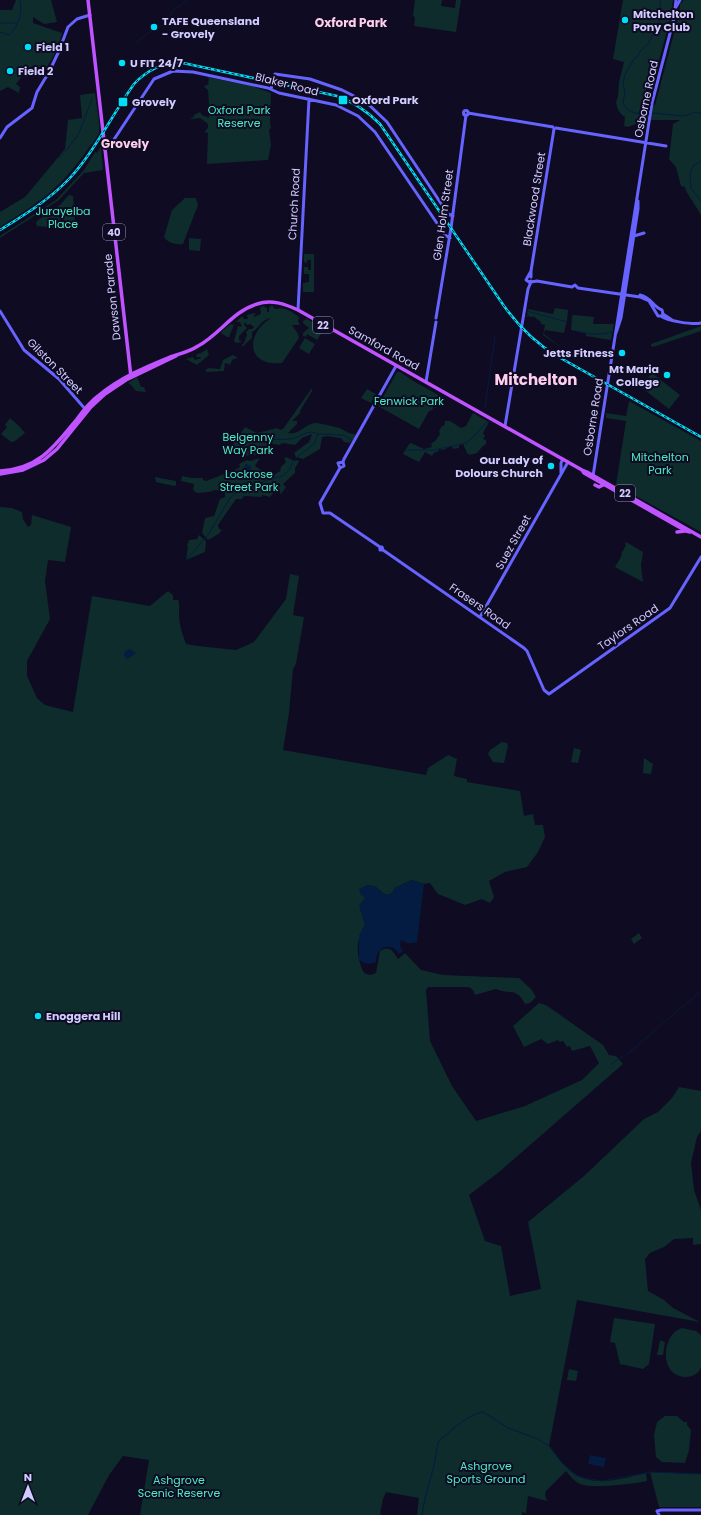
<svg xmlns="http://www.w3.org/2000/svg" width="701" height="1515" font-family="Poppins,sans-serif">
<rect width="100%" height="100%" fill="#0f0b22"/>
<path fill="#0d2c2b" d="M16,0H51L57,22L44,24L33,17V23L62,33L57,50L44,72L32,66L29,72H25L16,84L20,87L19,93L8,87L0,91V10H12Z
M415,0H442L441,6L455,8L456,0H461L456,32L414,26L415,18L413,15Z
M623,0H673L671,16L651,90L650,105H655L678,18L680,4L684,0H701V215L686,191L685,187L681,186L676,167L669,159L673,124L680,120H645L628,127L624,126L625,117C619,113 617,109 616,102L618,97L619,82L624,62L613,59Z
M207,77L252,86L271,93L270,123L271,128L269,130L271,145L268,160L207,164L208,133L204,132L208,128V124L200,118L192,119L190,118L194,117V115L200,112L202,115L209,118V103L208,90L204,87L206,85H209L208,83L209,79Z
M95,93C96,101 101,128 99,133C96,140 89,147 85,153C59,190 38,203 0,227V212L25,197L65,149L68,120L82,118L80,95Z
M101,146L103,170L84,173L59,200L0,238V236L56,200L84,170L95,152L97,153Z
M69,195L73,196L76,230L37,226L36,223L37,221L60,205Z
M185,198H196L198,205L183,244C176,245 168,243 164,237L172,210Z
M189,238L201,239L200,251L189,250Z
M304,254H314V292H303V283L309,282V274H304V267H308V270H311V260H307V263L304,262Z
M272,305L275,309C285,306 292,312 299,317L298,321L300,325H292L298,334L299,338L282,363C246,367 245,334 271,318C260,320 260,328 252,332V338L242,347V345L244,343L247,335L246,332L249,329H252L254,327L250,324L247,325L245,322L244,325L247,328L239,336V340L242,342L236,343L234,341L238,326L242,327L240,322H236L242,316L244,319H248L247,315L255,313L254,317L261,314L260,308L263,306L267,308V312H269V308Z
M555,308L568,310L567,320L564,333L545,330L544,334L562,348L543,335L545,325L541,324V322L533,316L532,317L528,316L526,317L527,315H530L527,314L528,309L553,314Z
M574,315L594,317L593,324H614L611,340L586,336V333L571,330L572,316Z
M306,319L315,323L323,331L317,340L307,334L306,337L303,336V333L309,328L303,323V321Z
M231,324L234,325L229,337H227L221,333V332Z
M701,326V331L653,347L651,346V344Z
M305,338L315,344L309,354L299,348Z
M207,349L209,355L197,365L186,359L193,357L195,360L201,358V357H196L197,354L201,353Z
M233,355L238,358L233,359L229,366V364L225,363L224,371L207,372L205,370L209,368L220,369L223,360Z
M397,372H400L415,382L442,397L436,408L434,406L432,410L429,411L419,429L378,406Z
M652,373L680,395L669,409L641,387Z
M137,377L141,387H144L146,392L136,391L131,385L128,383Z
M312,388V391L300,411V413L292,421H297V424L288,433C299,436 306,422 317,423C324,424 332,426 339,428C344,430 349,434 354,434L356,436L350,443L344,442L341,438C334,438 328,435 322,437L320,449L303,459L296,457L294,453L309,442L312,434L302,438L295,445L283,443L279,445L268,443L263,452L254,455L243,456L230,448L245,427L257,433L277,428L280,430L283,429Z
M367,389L376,394L371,403L361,398Z
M629,401L701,441V532L616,485L626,421L606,418V413L626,416Z
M473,413L489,422L483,433L485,436L483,439L486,440V444L482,447L477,453L470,455L467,453L463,444L459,445V448L453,449L452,446L443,450L438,449L439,451L434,453L432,456L425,452L419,462L403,454L409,444L411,443L424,449L432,447L431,444L436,440L440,434L439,431L442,426H444L445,421H450L461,428L466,426Z
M10,418L19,426L25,433L15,441L11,442L1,434L7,427L5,425Z
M286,457L295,461L298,460L299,462L295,468V473L283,484L286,487L281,494L278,492L273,493L270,497L262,495V497L244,496L242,499H236L218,525L219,529L222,530L220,532V533L208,540L202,533L205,518L214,516L220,499L225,497V492L215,490L209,492L197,493L193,490L194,484L181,481L182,476L192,478H203V480L206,481L237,469L240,467L239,464L247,460L250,461L260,458L255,466L271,477L280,471L281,467L286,462L284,459Z
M155,477L176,481V485L174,486L156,482Z
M0,507L12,508L22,512L23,519L28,527L31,525L32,515L71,527L65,562L48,560L45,581L50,619L27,661V676L37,698L45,705L73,712L92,596L150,606L168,591L173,595V600H178C180,606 179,609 179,615C179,625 183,635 186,644L198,646L236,650L254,642L286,599L290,574L299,576L293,615L304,617L296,664L293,669L289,713L283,750L426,775L428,768L448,755L457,759L454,776L467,779V782L520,791L524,816L533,814L535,825H543L545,837L538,852L527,867L505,872L489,881L494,897L490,903L482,899L465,905L438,894L430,883L424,884L412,880L395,888L392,893L388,895L384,894L376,887L368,885L360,889L365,897L364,900L361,903L365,925C355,940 356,957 364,973L370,975L376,973L380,951C389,945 393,951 398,959L405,953L421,970L443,975L519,978L531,989L536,997L530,1003L525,1004C517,987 509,995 496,989L475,995L473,990L469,987H428L426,990L430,1041L452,1086L476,1121L525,1106L582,1080L599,1063L590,1046L572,1051L570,1046L567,1047L563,1041L559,1042L558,1040L548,1044L541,1039L524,1047L513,1026L539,1003L546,1005L603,1045L609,1055L616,1056L623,1064L499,1172L469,1195L485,1241L501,1246L510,1296L541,1289L528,1222L584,1176L644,1119L658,1112L672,1098L679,1087L701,1091V1131L697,1137L691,1163L694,1190L701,1210V1244L693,1245V1238L674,1239L664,1247L650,1253L645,1259L648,1291L664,1300L673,1308L700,1322L577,1300L549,1446C557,1456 565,1468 576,1475C597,1487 624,1478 646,1473L647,1481C632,1484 594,1489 580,1484C575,1482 570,1476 566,1471L546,1491L545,1495L547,1501L528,1496L526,1513L522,1512V1515H417L419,1498L386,1492L383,1499L380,1514L382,1515H140L149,1460L123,1456L109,1475L88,1515H0Z
M199,535L206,541L205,552L186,560L188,547L187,546L189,540L197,539Z
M626,542L643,552L641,565L643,582L615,567L622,555L621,554L626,545L625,544Z
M502,742L507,743L508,746L504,763L493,762L488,754L490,750Z
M574,748L581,750L578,763L571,762Z
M644,758L653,764L651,774L643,773Z
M639,933L642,938L634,944L631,939Z
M614,1318L655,1324L649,1364L643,1369L620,1364L615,1343L610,1342Z
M682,1328L696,1331L701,1335V1368C698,1374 692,1377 685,1377C658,1376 662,1333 682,1328Z
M660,1340L665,1342L663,1355H657Z
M569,1369L578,1371L576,1381L567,1380Z
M665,1416H677L684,1422H687V1425L691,1430L689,1450L685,1463L662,1462L656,1457L654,1435L657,1422Z
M650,1472L701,1474V1507H659Z"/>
<path fill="#041b42" d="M246,464L251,466L250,474L245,476L239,475L236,478L232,480L230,477L232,474L242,471Z
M130,649L136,653L127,659L124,655L125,651Z
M412,880L424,884L417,942C409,944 408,944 401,940L400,946L403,951L399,954C391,941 376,947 376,962C370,965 364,964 359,960V936L365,925L359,906L364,900L365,897L361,895L359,889L368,885L376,887L384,894L388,895L392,893L395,888Z
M590,1455L606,1458L604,1467L588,1464Z"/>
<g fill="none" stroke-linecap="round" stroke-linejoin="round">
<path stroke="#041b42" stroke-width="1" d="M0,23H17
M0,32L9,35C19,27 23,11 20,0
M137,42L148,33L164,24L173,11L187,0
M652,113L684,116L696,112L701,114
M649,114C638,113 629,115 623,103L625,92L623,84L625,74L634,59L638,56L640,51L648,44L661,18L660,0
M79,133L92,99
M59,158L65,152L78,135
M701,161L693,166L690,174L691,188L701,201
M505,306H509
M501,308V312
M527,311L567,322
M576,331C589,335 599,335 613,332
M485,408L495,336
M263,438V439
M267,439C274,439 282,440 290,439C301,438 307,428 318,434
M407,450H434L466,443L474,436L488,421
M295,459L315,443L318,434L343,435L353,441
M186,560L208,535L230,498L236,493L270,479L283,476L290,469L293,461
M626,1055L701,991
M611,1064L623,1056
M422,1515L425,1498L434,1466L438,1442C451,1431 466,1415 483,1412L508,1428L538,1439L549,1446L562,1463L576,1475L584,1478L602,1481L652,1472L701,1474"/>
<path stroke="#6663ff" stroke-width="3" d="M676,7L680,0
M271,89L275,74L310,79L342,90L366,102L387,122L448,214L453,216
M463.5 113a2.5 2.5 0 1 1 5 0a2.5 2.5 0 1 1-5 0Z
M468,113L553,127
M556,128L666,146
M0,138L7,127L32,108L37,92L49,72L59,51L68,27L77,19L90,15
M104,149L109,147L154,79L173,71L193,72L268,88L279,93L336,105L358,116L375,132L445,235L450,238
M634,236L644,233
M531,271L526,280L529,282L531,281
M531,277V271L554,129
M531,282L537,281L572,287L575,285L578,288L640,297L649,301L658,316H662L663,314
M640,295C651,297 653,307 662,310L663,314L672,320
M298,310L309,99
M0,311L24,350L59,379L86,410
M661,316C667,321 693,325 701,323
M436,318L451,228L466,115
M616,333L621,318L638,209V201
M426,382L436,322
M505,426L528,289L531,282
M343,462L338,463L340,468L320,503L323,513H330L380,547V550H383
M340,468L344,466L343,462L344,459L396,366
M561,473V463L563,459
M593,476L652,103L674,18L676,0
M380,547H382L383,550L524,648L527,651L544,690L549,694L670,608L701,557
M480,617L568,462
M659,1515L657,1511L661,1510H701"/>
<path stroke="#be53ff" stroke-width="3.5" d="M88,0L131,377
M582,470L584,473L686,531L690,532
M0,471C39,469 55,446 77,419C83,411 90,402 98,396C120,378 143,368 170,357C179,354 189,352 198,346C219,335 233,311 257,304C271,299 285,304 298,310L582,470L587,472L701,537
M0,474L23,470L44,460L57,449L91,407L105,394L126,380L176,356
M595,485L599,487L603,485
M677,532L685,531"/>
<g stroke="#00dff7" stroke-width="2.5">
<path id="rail" d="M0,230C24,215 49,200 69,179C95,151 112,115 134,84C148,69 163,63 183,63L337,96C354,102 367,111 380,124L504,306C519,327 535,343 557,356L701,437"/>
</g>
<use href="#rail" stroke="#0f0b22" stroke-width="1" stroke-dasharray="3" stroke-linecap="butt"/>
</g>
<g fill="#00dff7" stroke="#0f0b22" stroke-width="1.5">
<circle cx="625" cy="20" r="4"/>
<circle cx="154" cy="27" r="4"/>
<circle cx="28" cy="47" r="4"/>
<circle cx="122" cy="63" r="4"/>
<circle cx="10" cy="71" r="4"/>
<rect x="338" y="95" width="10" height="10" rx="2"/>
<rect x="118" y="97" width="10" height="10" rx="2"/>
<circle cx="622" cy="353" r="4"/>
<circle cx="667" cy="375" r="4"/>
<circle cx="551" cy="466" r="4"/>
<circle cx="38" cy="1016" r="4"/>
</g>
<g text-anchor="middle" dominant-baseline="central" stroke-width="4" stroke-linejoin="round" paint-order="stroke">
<g fill="#0f0b22" stroke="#9792bd" stroke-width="1">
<rect x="103" y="224" width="22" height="16" rx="3"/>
<rect x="313" y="317" width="20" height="16" rx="3"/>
<rect x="615" y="485" width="20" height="16" rx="3"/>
</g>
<g font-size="10" font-weight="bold" fill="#d1ccff">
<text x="114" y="232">40</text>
<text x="323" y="325">22</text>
<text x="625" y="493">22</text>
</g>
<g font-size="11" font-weight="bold" fill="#d1ccff" stroke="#0f0b22" text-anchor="start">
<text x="633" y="14">Mitchelton<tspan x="633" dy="13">Pony Club</tspan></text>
<text x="162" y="21">TAFE Queensland<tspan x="162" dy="13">- Grovely</tspan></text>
<text x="36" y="47">Field 1</text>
<text x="130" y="63">U FIT 24/7</text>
<text x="18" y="71">Field 2</text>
<text x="352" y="100">Oxford Park</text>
<text x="132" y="102">Grovely</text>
<text x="614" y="353" text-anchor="end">Jetts Fitness</text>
<text x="659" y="369" text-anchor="end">Mt Maria<tspan x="659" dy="13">College</tspan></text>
<text x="543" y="460" text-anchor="end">Our Lady of<tspan x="543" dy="13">Dolours Church</tspan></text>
<text x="46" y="1016">Enoggera Hill</text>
</g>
<g font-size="11" fill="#d1ccff" stroke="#0f0b22">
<text transform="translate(287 84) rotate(14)">Blaker Road</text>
<text transform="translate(646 99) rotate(-78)">Osborne Road</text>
<text transform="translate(534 199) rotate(-81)">Blackwood Street</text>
<text transform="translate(294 204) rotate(-87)">Church Road</text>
<text transform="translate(443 215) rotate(-82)">Glen Holm Street</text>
<text transform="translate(112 297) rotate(-96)">Dawson Parade</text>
<text transform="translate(384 348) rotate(29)">Samford Road</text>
<text transform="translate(55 366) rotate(45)">Gilston Street</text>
<text transform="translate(593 417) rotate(-81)">Osborne Road</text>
<text transform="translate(513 542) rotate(-61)">Suez Street</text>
<text transform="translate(480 606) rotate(35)">Frasers Road</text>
<text transform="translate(628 627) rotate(-35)">Taylors Road</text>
</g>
<g font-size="11" fill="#4becc3" stroke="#0f0b22">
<text x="239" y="110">Oxford Park<tspan x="239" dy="13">Reserve</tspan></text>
<text x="63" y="211">Jurayelba<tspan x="63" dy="13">Place</tspan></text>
<text x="409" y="401">Fenwick Park</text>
<text x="248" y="437">Belgenny<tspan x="248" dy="13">Way Park</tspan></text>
<text x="660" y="457">Mitchelton<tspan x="660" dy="13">Park</tspan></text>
<text x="249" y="474">Lockrose<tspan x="249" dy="13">Street Park</tspan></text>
<text x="486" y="1466">Ashgrove<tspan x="486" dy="13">Sports Ground</tspan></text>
<text x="179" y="1480">Ashgrove<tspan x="179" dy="13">Scenic Reserve</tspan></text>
</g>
<g font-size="12" font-weight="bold" fill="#ffceed" stroke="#0f0b22">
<text x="351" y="22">Oxford Park</text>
<text x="125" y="143">Grovely</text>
</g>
<g font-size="15" font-weight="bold" fill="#ffceed" stroke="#0f0b22">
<text x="536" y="379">Mitchelton</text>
</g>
</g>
<g transform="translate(28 1487)" stroke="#0f0b22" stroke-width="3" paint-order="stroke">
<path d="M0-3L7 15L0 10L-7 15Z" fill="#d1ccff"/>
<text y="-6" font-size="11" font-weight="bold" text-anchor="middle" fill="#d1ccff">N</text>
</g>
</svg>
